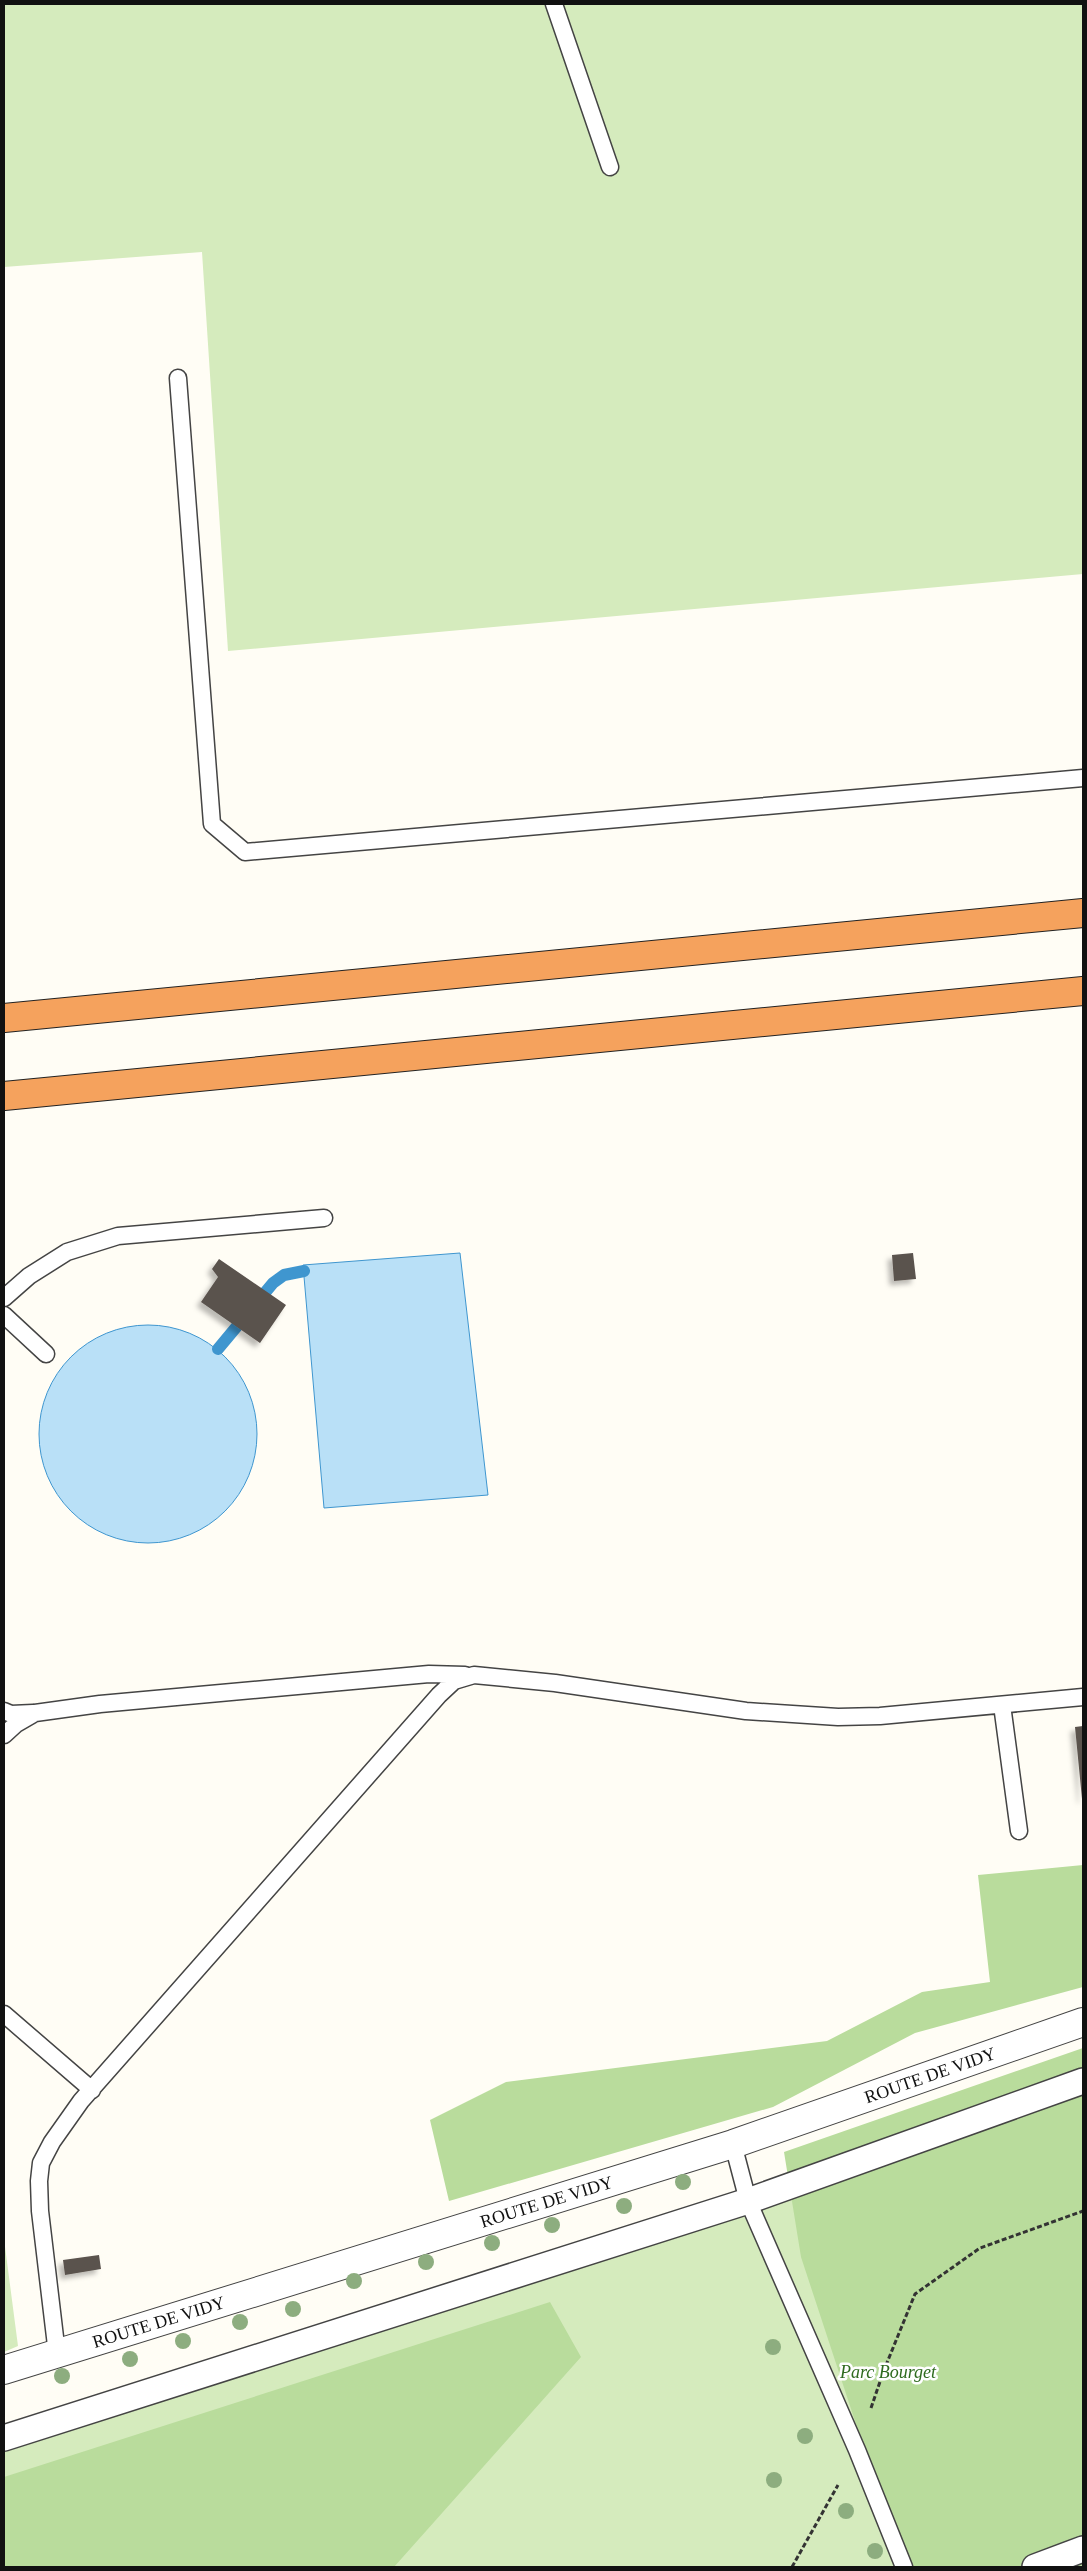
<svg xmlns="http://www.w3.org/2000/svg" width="1087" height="2571" font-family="'Times New Roman',serif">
<defs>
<filter id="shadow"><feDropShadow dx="-4.5" dy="4.5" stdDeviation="2.5" flood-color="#0004"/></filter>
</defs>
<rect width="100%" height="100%" fill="#fffdf5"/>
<path fill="#d5ebbd" d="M4,4H1083V574L228,651L202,252L4,267Z
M1083,2097V2567H4V2452L758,2210Z
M4,2239L18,2346L4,2352Z"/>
<path fill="#b9dc9c" d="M1083,1865V1987L915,2033L773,2107L449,2201L430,2120L506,2082L827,2041L922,1992L990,1982L978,1875Z
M1083,2048V2567H903L801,2257L784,2152Z
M550,2302L581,2357L394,2567H4V2477Z"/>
<path fill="#b9e0f7" stroke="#3f96cf" d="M460,1253L488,1495L324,1508L303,1265Z
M39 1434a109 109 0 1 1 218 0a109 109 0 1 1-218 0Z"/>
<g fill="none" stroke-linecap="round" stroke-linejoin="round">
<path stroke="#3f96cf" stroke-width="12" d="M218,1349L273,1283L284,1275L304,1271"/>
</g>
<path fill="#5a524d" filter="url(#shadow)" d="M913,1253L916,1279L894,1281L892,1255Z
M219,1259L286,1305L260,1343L201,1302L218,1277L212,1269Z
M1083,1726V1799H1082L1075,1727Z
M99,2255L101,2269L65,2275L63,2260Z"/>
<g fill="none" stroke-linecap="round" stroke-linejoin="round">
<g stroke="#444" stroke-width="19">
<path id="service" d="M554,4L610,167
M178,378L212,824L245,852L1083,778
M4,1298L29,1276L67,1252L118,1236L324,1218
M4,1315L46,1354
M1002,1705L1019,1831
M4,1711L11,1714L33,1713
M4,1735L16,1724L35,1713L100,1704L429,1674L465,1675
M4,2014L92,2090
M733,2144L748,2201L857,2450L904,2567
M57,2354L40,2211L39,2181L41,2163L52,2142L81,2101L439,1695L454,1681L474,1675L555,1683L746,1711L838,1717L880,1716L1083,1697"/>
</g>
<g stroke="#444" stroke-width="28">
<path id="pedestrian" d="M4,2438L748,2201L1083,2081
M1035,2567L1083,2549"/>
</g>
<g stroke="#444" stroke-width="30">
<g id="minor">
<path id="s1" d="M4,2370L733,2144L1083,2022"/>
</g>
</g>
<g stroke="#222" stroke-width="30">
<path id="motorway" d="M4,1018L1083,913
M4,1096L1083,991"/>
</g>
<path stroke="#333" stroke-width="3" stroke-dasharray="5 2.5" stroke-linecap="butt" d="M871,2408L884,2370L915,2294L980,2248L1083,2211
M792,2567L838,2485"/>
<use href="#service" stroke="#fff" stroke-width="16"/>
<use href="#pedestrian" stroke="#fff" stroke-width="25"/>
<use href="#minor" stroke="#fff" stroke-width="28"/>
<use href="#motorway" stroke="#f5a25d" stroke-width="28"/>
</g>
<g fill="#8dad7f">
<circle cx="683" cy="2182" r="8"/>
<circle cx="624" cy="2206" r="8"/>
<circle cx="552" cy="2225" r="8"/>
<circle cx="492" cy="2243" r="8"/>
<circle cx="426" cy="2262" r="8"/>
<circle cx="354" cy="2281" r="8"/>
<circle cx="293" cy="2309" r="8"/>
<circle cx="240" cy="2322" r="8"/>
<circle cx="183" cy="2341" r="8"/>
<circle cx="773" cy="2347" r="8"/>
<circle cx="130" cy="2359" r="8"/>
<circle cx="62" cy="2376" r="8"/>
<circle cx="805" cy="2436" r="8"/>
<circle cx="774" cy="2480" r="8"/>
<circle cx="846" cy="2511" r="8"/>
<circle cx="875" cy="2551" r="8"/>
</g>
<g text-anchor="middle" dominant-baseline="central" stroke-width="5" stroke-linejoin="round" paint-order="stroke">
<g font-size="18" fill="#111" stroke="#fff">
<text stroke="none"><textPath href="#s1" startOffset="972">ROUTE DE VIDY</textPath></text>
<text stroke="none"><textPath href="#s1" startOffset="568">ROUTE DE VIDY</textPath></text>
<text stroke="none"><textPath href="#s1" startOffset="162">ROUTE DE VIDY</textPath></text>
</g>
<g font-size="18" font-style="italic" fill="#2f6b1f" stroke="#fff">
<text x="888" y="2372">Parc Bourget</text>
</g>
</g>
<rect width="1087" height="2571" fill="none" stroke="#111111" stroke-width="10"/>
</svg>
